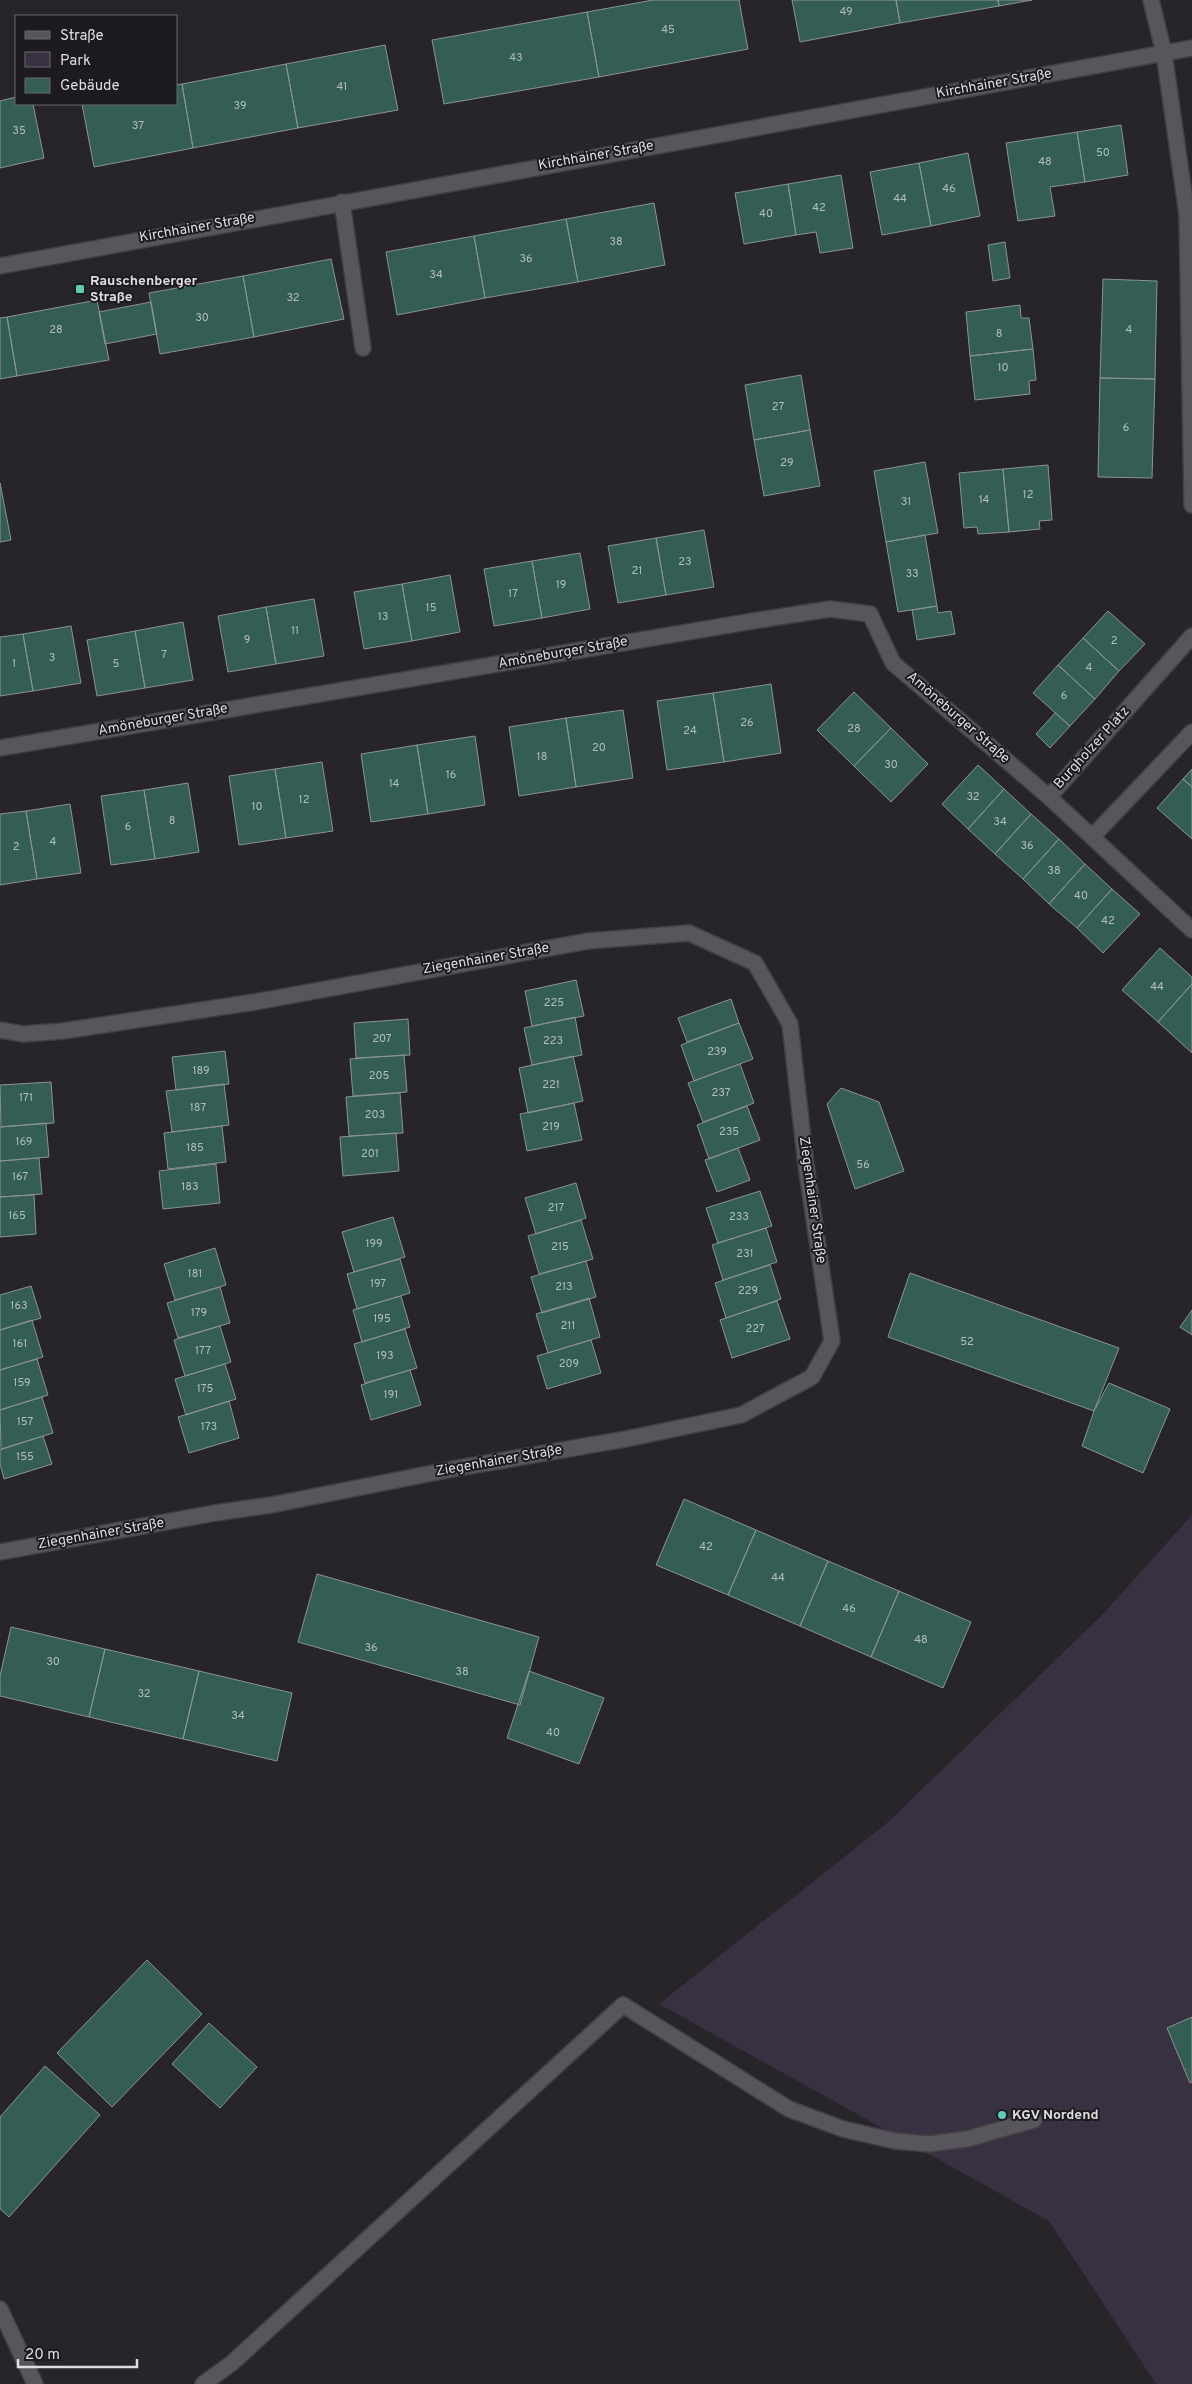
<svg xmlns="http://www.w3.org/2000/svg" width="1192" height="2384" font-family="Overpass,sans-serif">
<rect width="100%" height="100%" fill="#27242a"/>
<path fill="#383142" d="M1192,1515V2384H1156L1049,2221L659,2004L888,1822L1102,1615Z"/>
<path fill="#345e55" stroke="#8b9491" d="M653,0H739L748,49L599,77L587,12Z
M792,0H896L900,23L800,42Z
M896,0H998L999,6L900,23Z
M998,0H1032L999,6Z
M587,12L599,77L444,104L432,40Z
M385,45L398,110L298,128L286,64Z
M286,64L298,128L193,148L182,84Z
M182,84L193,148L94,167L82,104H176V85Z
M16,97V104H33L44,158L0,168V101Z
M1121,125L1128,175L1085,182L1077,132Z
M1077,132L1085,182L1050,187L1055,216L1018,221L1006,143Z
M968,153L980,216L931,226L919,163Z
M919,163L931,226L882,235L870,172Z
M841,175L853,248L820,253L816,232L796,235L788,184Z
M788,184L796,235L744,244L735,193Z
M654,203L665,265L578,282L566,219Z
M566,219L578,282L485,298L474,236Z
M474,236L485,298L397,315L386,252Z
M1005,242L1010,278L993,281L988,245Z
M331,259L344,319L254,337L243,276Z
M243,276L254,337L160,354L149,293Z
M1103,279L1157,281L1155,379L1100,378Z
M97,300L109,360L17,376L7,317Z
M151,302L157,334L105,344L99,312Z
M1020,305L1021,318H1029L1033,349L970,356L966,312Z
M7,317L17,376L0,379V318Z
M1033,349L1036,380L1029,381L1030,394L975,400L970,356Z
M801,375L810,430L754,440L745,385Z
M1100,378L1155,379L1152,478L1098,477Z
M810,430L820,486L764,496L754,440Z
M925,462L938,533L886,542L874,471Z
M1048,465L1052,520L1039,521L1040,529L1009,532L1003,469Z
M1003,469L1009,532L978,534L977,527L964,528L959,473Z
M0,483L11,540L0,542Z
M704,530L714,587L666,595L656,538Z
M925,535L937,606L898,612L886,542Z
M656,538L666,595L618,603L608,546Z
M580,553L590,609L542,618L532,561Z
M532,561L542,618L494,626L484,569Z
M450,575L460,632L412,641L402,584Z
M402,584L412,641L364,649L354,592Z
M314,599L324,656L276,664L266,607Z
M937,606L938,613L951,611L955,634L917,640L912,610Z
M266,607L276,664L228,672L218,616Z
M1108,611L1145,644L1119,671L1083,638Z
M183,622L193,680L145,688L135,631Z
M71,626L81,683L33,691L23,634Z
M135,631L145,688L97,696L87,640Z
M23,634L33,691L0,696V637Z
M1083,638L1119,671L1095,699L1058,665Z
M1058,665L1095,699L1070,726L1033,693Z
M771,684L781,753L724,762L713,693Z
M854,692L891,728L854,766L817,730Z
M713,693L724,762L667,770L657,701Z
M623,710L633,778L576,787L566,718Z
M1055,713L1070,726L1050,748L1036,734Z
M566,718L576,787L519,796L509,727Z
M891,728L928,764L891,802L854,766Z
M475,736L485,805L428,814L417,745Z
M417,745L428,814L371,822L361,754Z
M322,762L333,831L286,838L275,769Z
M978,765L1004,789L968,829L942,804Z
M275,769L286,838L239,845L229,776Z
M1192,769V787L1183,779Z
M1183,779L1192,787V839L1157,808Z
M188,783L199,852L155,859L144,790Z
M1004,789L1031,814L995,854L968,829Z
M144,790L155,859L111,865L101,796Z
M70,804L81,873L37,879L26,811Z
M26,811L37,879L0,885V814Z
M1031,814L1059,839L1023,879L995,854Z
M1059,839L1085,864L1049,904L1023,879Z
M1085,864L1112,889L1077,928L1049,904Z
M1112,889L1140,914L1103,953L1077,928Z
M1160,948L1192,977V984L1158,1022L1122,990Z
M576,980L584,1016L532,1026L525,991Z
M1192,984V1053L1158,1022Z
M731,999L739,1023L687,1042L678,1018Z
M575,1017L582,1055L532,1065L524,1028Z
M408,1019L410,1055L356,1058L354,1023Z
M739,1023L753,1059L694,1081L681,1045Z
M225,1051L229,1084L176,1090L172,1057Z
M404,1055L407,1092L353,1096L350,1059Z
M573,1056L583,1101L528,1113L519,1068Z
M740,1064L754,1103L703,1122L688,1083Z
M51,1082L54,1123L1,1127L0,1085Z
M224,1084L229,1125L172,1132L166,1091Z
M841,1088L879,1102L904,1171L855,1189L827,1104Z
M400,1093L403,1133L349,1136L346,1097Z
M574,1103L582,1140L527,1151L520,1114Z
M747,1106L760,1140L709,1159L697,1125Z
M46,1123L49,1157L0,1161V1127Z
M222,1126L226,1162L168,1169L164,1133Z
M396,1133L399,1171L343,1176L340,1137Z
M738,1148L750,1180L717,1192L705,1160Z
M39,1158L42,1194L0,1197V1161Z
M216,1164L220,1203L163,1209L159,1171Z
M576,1183L586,1218L536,1234L525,1198Z
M760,1191L772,1226L718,1243L706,1208Z
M34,1195L36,1234L0,1237V1197Z
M393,1217L405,1257L354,1272L342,1232Z
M581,1220L593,1259L539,1274L528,1236Z
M766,1228L777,1262L723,1280L712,1245Z
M215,1248L226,1285L175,1300L164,1264Z
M400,1259L410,1293L357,1309L347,1274Z
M586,1261L596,1297L542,1313L531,1277Z
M770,1265L781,1299L726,1318L715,1283Z
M910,1273L1119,1348L1094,1411L888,1337Z
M31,1286L41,1318L0,1330V1295Z
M220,1287L230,1323L178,1338L167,1303Z
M401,1296L410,1327L362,1342L353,1310Z
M589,1298L600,1337L548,1353L536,1314Z
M777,1301L790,1339L732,1358L720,1320Z
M1192,1310V1335L1180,1327Z
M32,1320L43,1357L0,1370V1330Z
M220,1326L231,1362L185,1376L174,1340Z
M405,1329L417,1368L365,1383L354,1344Z
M591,1340L601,1373L547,1389L537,1356Z
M37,1359L48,1395L0,1410V1370Z
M225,1364L236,1399L186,1415L175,1379Z
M410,1370L421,1405L371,1420L361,1385Z
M1109,1383L1170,1409L1143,1473L1082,1446L1094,1411Z
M42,1397L53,1433L1,1449L0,1410Z
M229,1401L239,1438L189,1453L178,1417Z
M43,1436L52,1464L4,1479L0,1464V1450Z
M684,1499L756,1530L728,1595L656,1565Z
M756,1530L828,1561L800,1626L728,1595Z
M828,1561L899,1591L871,1657L800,1626Z
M317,1574L539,1637L520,1705L298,1642Z
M899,1591L971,1622L943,1688L871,1657Z
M11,1627L105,1649L89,1717L0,1696V1676Z
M105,1649L199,1671L183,1739L89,1717Z
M199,1671L292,1693L277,1761L183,1739Z
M529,1671L604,1698L579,1764L507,1738Z
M147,1960L202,2014L112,2107L57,2053Z
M1192,2017V2082L1190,2083L1167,2028Z
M209,2023L257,2067L220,2108L172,2064Z
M45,2066L100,2115L9,2217L0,2209V2117Z"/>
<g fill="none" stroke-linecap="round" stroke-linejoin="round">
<g stroke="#424044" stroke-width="18">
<path id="lane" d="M342,202L363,348
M0,2309L35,2384
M203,2384L232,2363L623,2005L789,2109L843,2129L895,2141L929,2144L967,2139L1034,2120"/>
</g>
<g stroke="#424044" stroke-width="18">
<path id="street" d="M1151,0L1164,53L1187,215L1192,505
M0,266L1192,48
M0,748L759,620L830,609L870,614L893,663L1049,797L1192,930
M1049,797L1192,636
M1092,837L1192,732
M0,1030L23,1034L63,1031L255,1002L588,941L689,933L755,963L790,1024L806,1165L832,1341L812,1377L741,1415L626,1439L458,1468L271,1505L215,1513L0,1552"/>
</g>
<use href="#lane" stroke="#58555c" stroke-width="15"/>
<use href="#street" stroke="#58555c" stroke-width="15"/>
</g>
<g fill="#5eceb8" stroke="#1d1b20" stroke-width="2">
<rect x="75" y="284" width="10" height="10" rx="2.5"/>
<circle cx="1002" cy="2115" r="5"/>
</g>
<g text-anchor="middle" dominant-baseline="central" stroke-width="4" stroke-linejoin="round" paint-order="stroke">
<g font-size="11" fill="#b4bdbe">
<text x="846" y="12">49</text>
<text x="668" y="30">45</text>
<text x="516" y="58">43</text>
<text x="342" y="87">41</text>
<text x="240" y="106">39</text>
<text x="138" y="126">37</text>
<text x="19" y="131">35</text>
<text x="1103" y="153">50</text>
<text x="1045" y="162">48</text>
<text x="949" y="189">46</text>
<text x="900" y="199">44</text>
<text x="819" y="208">42</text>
<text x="766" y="214">40</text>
<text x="616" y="242">38</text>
<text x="526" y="259">36</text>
<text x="436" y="275">34</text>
<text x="293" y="298">32</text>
<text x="202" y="318">30</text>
<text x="56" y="330">28</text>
<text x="1129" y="330">4</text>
<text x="999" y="334">8</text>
<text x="1003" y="368">10</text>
<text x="778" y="407">27</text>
<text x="1126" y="428">6</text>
<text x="787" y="463">29</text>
<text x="1028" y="495">12</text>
<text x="984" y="500">14</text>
<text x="906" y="502">31</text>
<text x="685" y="562">23</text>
<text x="637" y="571">21</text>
<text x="912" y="574">33</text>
<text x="561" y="585">19</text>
<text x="513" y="594">17</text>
<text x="431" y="608">15</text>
<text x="383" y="617">13</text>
<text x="295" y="631">11</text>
<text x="247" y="640">9</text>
<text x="1114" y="641">2</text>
<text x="164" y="655">7</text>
<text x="52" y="658">3</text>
<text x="14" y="664">1</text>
<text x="116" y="664">5</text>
<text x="1089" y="668">4</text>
<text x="1064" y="696">6</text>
<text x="747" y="723">26</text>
<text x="854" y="729">28</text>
<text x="690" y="731">24</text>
<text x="599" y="748">20</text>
<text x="542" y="757">18</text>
<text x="891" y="765">30</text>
<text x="451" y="775">16</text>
<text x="394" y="784">14</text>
<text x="973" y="797">32</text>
<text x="304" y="800">12</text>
<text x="257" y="807">10</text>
<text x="172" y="821">8</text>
<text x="1000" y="822">34</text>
<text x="128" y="827">6</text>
<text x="53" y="842">4</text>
<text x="1027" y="846">36</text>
<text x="16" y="847">2</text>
<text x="1054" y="871">38</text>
<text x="1081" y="896">40</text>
<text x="1108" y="921">42</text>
<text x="1157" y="987">44</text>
<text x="554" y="1003">225</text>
<text x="382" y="1039">207</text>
<text x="553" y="1041">223</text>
<text x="717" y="1052">239</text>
<text x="201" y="1071">189</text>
<text x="379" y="1076">205</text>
<text x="551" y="1085">221</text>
<text x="721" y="1093">237</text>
<text x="26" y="1098">171</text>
<text x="198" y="1108">187</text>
<text x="375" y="1115">203</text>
<text x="551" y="1127">219</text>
<text x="729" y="1132">235</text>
<text x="24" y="1142">169</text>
<text x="195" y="1148">185</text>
<text x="370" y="1154">201</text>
<text x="863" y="1165">56</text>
<text x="20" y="1177">167</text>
<text x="190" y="1187">183</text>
<text x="556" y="1208">217</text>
<text x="17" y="1216">165</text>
<text x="739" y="1217">233</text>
<text x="374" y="1244">199</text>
<text x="560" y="1247">215</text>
<text x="745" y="1254">231</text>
<text x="195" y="1274">181</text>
<text x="378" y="1284">197</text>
<text x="564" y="1287">213</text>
<text x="748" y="1291">229</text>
<text x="19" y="1306">163</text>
<text x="199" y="1313">179</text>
<text x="382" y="1319">195</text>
<text x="568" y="1326">211</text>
<text x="755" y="1329">227</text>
<text x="967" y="1342">52</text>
<text x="20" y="1344">161</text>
<text x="203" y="1351">177</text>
<text x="385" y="1356">193</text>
<text x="569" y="1364">209</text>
<text x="22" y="1383">159</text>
<text x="205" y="1389">175</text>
<text x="391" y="1395">191</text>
<text x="25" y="1422">157</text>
<text x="209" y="1427">173</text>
<text x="25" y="1457">155</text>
<text x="706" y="1547">42</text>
<text x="778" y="1578">44</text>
<text x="849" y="1609">46</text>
<text x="921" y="1640">48</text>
<text x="371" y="1648">36</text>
<text x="53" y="1662">30</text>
<text x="462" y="1672">38</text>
<text x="144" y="1694">32</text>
<text x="238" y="1716">34</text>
<text x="553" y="1733">40</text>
</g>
<g font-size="14" fill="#dfdde1" stroke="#1d1b20">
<text transform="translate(994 84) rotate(-10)">Kirchhainer Straße</text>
<text transform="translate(596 156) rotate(-10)">Kirchhainer Straße</text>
<text transform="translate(197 228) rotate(-10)">Kirchhainer Straße</text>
<text transform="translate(563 653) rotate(-10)">Amöneburger Straße</text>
<text transform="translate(958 718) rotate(41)">Amöneburger Straße</text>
<text transform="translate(163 720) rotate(-10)">Amöneburger Straße</text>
<text transform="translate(1092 748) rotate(-48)">Burgholzer Platz</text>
<text transform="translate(486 959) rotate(-10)">Ziegenhainer Straße</text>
<text transform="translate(812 1200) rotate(82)">Ziegenhainer Straße</text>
<text transform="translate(499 1461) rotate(-10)">Ziegenhainer Straße</text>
<text transform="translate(101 1534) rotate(-10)">Ziegenhainer Straße</text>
</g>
<g font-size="14" font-weight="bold" fill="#dfdde1" stroke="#1d1b20" text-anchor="start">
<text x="90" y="281">Rauschenberger<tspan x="90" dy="16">Straße</tspan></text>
<text x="1012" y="2115">KGV Nordend</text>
</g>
</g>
<rect x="15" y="15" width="162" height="90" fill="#1d1b20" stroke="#6b696d"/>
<rect x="25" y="31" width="25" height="8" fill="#58555c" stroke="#6b696d"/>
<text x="60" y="40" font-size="15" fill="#dfdde1">Straße</text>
<rect x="25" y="52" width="25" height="15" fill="#383142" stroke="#6b696d"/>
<text x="60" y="65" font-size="15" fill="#dfdde1">Park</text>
<rect x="25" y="78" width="25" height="15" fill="#345e55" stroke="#6b696d"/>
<text x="60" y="90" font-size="15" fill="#dfdde1">Gebäude</text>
<path d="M18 2359v8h119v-8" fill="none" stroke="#dfdde1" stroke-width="2.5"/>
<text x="25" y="2359" font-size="15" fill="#dfdde1" stroke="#1d1b20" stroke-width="4" paint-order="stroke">20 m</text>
</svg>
